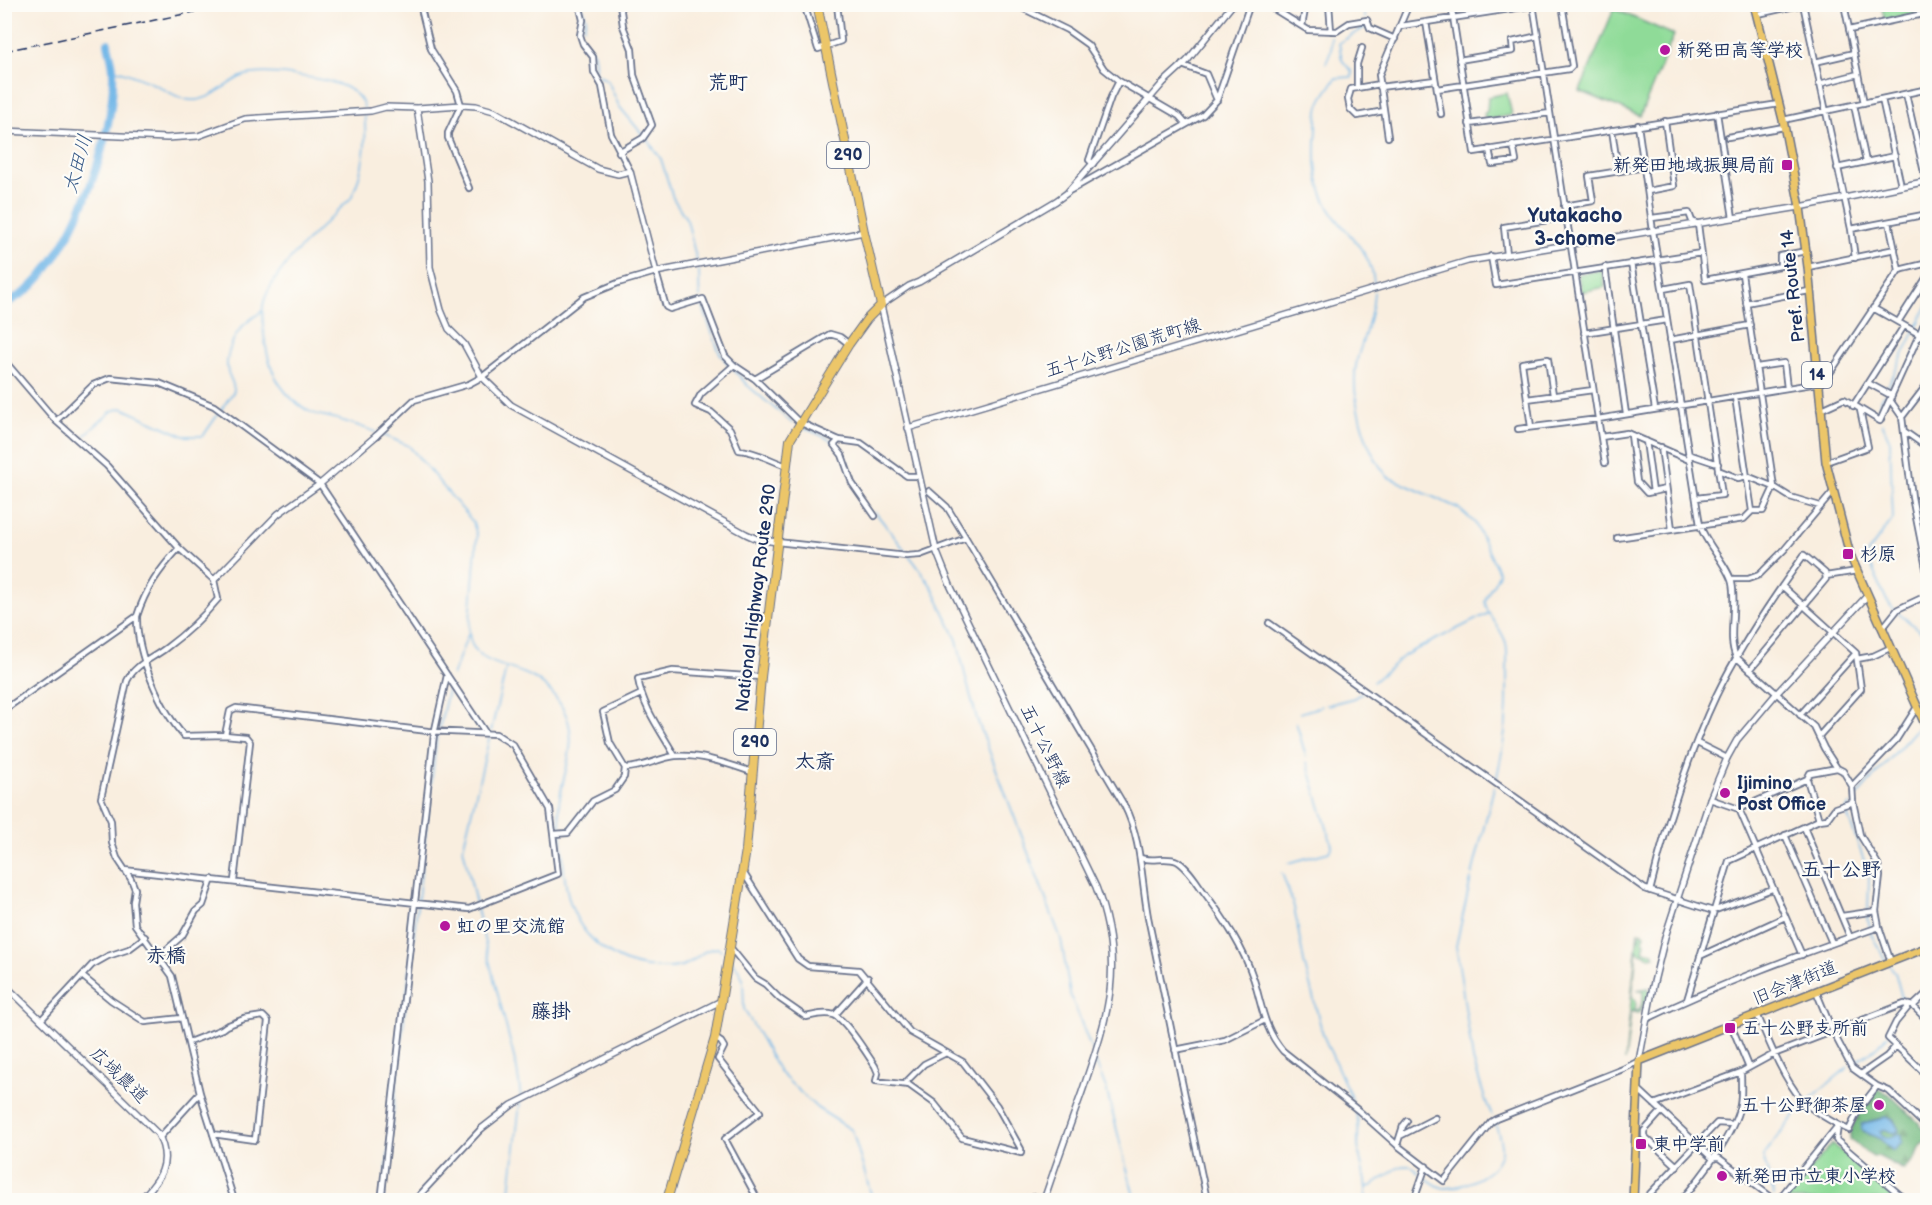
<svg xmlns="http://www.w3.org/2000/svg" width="1932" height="1205" font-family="'Balsamiq Sans','Klee One',sans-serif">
<defs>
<pattern id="grass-dots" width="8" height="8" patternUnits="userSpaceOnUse" patternTransform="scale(1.5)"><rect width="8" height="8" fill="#8fdb98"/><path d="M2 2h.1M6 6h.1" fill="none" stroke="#7bbc85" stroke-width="1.8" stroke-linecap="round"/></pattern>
<pattern id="forest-firs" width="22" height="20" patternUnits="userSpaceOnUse" patternTransform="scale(1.5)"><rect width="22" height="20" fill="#73bb80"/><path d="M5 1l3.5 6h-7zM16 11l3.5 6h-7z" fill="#5e986c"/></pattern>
</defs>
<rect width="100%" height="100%" fill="#fdfcf7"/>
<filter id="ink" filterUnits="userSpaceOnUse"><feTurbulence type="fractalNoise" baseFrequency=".0167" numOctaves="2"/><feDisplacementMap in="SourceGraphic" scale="12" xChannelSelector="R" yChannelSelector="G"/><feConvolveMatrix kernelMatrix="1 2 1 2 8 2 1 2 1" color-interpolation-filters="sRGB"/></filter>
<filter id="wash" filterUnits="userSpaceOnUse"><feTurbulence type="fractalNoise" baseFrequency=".008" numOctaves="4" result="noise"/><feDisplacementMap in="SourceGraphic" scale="24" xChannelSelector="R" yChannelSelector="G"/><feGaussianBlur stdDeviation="1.35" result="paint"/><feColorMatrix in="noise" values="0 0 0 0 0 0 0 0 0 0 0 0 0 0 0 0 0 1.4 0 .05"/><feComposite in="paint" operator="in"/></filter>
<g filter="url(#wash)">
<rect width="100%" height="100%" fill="#f9eedf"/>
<path fill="url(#grass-dots)" stroke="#55857b" stroke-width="1.5" d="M1638,931V942L1641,932L1645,934L1643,941L1645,943L1643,951L1653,953L1655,956L1650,957L1638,952L1637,948L1632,998C1638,998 1636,1007 1634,1011L1639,1010L1643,1001V992L1637,990L1649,988V994L1640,1012L1637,1013L1631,1011L1625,1061Z"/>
<path fill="url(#forest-firs)" stroke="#47756f" stroke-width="1.5" fill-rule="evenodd" d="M1878,1089L1889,1094L1927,1131V1140L1919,1148L1915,1158L1904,1170L1878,1156L1873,1157L1850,1140C1851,1119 1866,1104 1878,1089ZM1885,1117L1894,1120L1899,1131L1894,1133L1884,1129L1879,1131L1883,1137L1893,1138L1899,1134L1891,1147L1880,1139L1863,1131L1870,1121Z"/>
<path fill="#8fdb98" stroke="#55857b" stroke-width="1.5" d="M1881,5H1923L1925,11L1885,21Z
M1614,9L1674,35L1640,116L1580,91Z
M1507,93L1512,115L1486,120L1484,114L1487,111L1488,97Z
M1602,270L1605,287L1581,292L1578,274Z
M1832,1144L1900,1200H1789L1784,1199Z"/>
<path fill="#70b6e7" stroke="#4672a2" stroke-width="1.5" d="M1885,1117C1894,1119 1896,1123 1899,1131L1894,1133L1884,1129L1880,1131C1882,1141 1893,1138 1899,1134L1901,1135L1902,1143L1893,1151L1880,1139L1863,1131L1861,1128V1124C1869,1121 1877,1121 1885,1117Z"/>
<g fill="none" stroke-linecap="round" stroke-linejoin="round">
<path stroke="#70b6e7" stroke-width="1.5" d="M1362,4L1365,18
M582,7L586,18L584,27
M1367,26L1339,43L1342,60L1352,72V77L1336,78C1331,86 1322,96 1319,106C1317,113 1317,122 1317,129C1314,161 1315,190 1335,217C1352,239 1375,257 1374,288
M584,40L594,54L596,71
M1326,63L1331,50V37
M114,69C128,73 142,79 156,85C166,90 178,99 190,100C211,102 225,83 243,76C263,69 329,78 347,88C355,92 363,100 364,108
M598,75L608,81L619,106L643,135
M364,113C368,142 363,172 351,198C326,223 269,272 263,306C261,321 264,337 267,352C272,376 285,397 307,410C314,415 325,416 333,418C348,422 362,427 376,432
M646,138L661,159L673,198L687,220L697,262
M698,267C701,278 698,287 700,297
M1374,292C1373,316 1363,337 1357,360C1349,394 1365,451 1388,477L1458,508L1475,523L1499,573C1497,582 1485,592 1485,602C1486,614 1502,629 1506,643C1508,654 1507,665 1507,675C1508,716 1505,742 1496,781
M701,302L720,354L729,365
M734,370L747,385L792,423
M1886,390L1928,304
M1880,415L1879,405L1884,394
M1882,423L1890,441L1893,519L1866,555L1887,601L1894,610
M802,427C847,445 838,445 857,486
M381,434L409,446L473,522L477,536L469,631C470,665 507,664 530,676C546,684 559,699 566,715C579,746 561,776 559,805C559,817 561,829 562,841C564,886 567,926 609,953C621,961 631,965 646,967C659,968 674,970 687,964C699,958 703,948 718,948L721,951
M85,435L112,411L122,408L184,436H203L234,391C234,383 230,379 228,372C224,359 233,336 243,326C248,320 256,316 262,311
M875,512L915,563L932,587L957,640L966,679L977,719L1061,939L1070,994L1093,1053
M1898,613L1923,633L1928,640
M452,676L469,632
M1373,682L1405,655L1489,613
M1327,705L1354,698L1362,693
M1300,713L1322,706
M1296,722L1306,757
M439,729L449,686
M491,731L506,669
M490,735L463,848L487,952L517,1069L521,1098
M1854,799L1921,724
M1849,805L1846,811L1869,874L1868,917L1871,934L1886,961
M1288,863L1329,852L1332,845L1307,762
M1282,873L1294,907L1304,962L1323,1035L1352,1100
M1472,875L1494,787
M1471,879L1456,946L1473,1060L1485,1099L1492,1116
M731,961L739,970L743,979L744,1009L780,1073L817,1108L852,1130L871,1194L876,1200
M1889,965L1895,972L1903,1002
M1095,1060L1106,1088L1135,1200
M1852,1064L1874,1050L1888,1035
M1356,1113C1360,1127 1358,1129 1358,1142C1358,1161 1369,1182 1365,1200
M1426,1178C1432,1182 1439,1189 1446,1188C1466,1187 1498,1173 1501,1151C1502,1142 1498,1132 1495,1123
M1366,1187L1372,1186L1396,1169L1403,1166H1411L1419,1173
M1774,1196L1763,1156L1802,1106L1848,1067
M383,1200L437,734
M509,1200L520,1103"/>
<path stroke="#70b6e7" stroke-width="8" d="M4,305C13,299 24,294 31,287C77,243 116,133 113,70C113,61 109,52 108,43"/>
</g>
</g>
<g filter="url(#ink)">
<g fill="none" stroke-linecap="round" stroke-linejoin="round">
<g stroke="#69728b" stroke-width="8">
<path id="minor" d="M420,4L431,49L457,91L461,105L448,133V138L469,188
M579,4L583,20L580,35L583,44L593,57L594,72L602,86L611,134L630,171
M804,4L818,49L841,41L837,4
M999,4L1022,8L1067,30L1088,45L1104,69L1119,81L1179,116L1186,124
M1266,4L1308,30L1337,31L1349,23L1367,20L1370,28L1395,39
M1329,4L1331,31
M1451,4L1474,152L1779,104
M1533,4L1605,463
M1803,4L1851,229L1928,214
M1844,4L1864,103
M1758,14L1804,4
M1426,22L1441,114
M1302,26L1306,4
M1401,26L1542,4
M1849,30L1928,13
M1459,60L1513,51L1512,42L1538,36
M1815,62L1854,53
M1182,65L1206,74L1217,100
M1380,84L1351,89L1348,99L1350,109L1357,116L1384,111
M1819,84L1858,74
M1380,87L1435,80
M1357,88V64L1362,48
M1437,89L1569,69L1572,66L1562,4
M1906,94L1926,181
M1882,99L1901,186
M1854,105L1866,162
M1717,113L1733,218
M1783,120L1928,89
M1469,124L1550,113
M1638,125L1653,231L1700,525C1706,545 1728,565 1732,583C1737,606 1727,639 1736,657L1814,727L1824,748L1837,768L1843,771L1852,786
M1612,130L1618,171
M1388,137L1379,75L1409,4
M1728,137L1784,127
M1489,149L1492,164L1516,161L1513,145
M619,152L643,138L652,125L634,75L632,49L623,26L620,4
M1093,164L1089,160L1111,97L1119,81
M1837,168L1895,156
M1071,190L1203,115L1217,100L1250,4
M1648,191L1674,186L1665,121
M1564,206L1593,201L1589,176L1645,167
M1652,218L1689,213L1692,221L1698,224L1705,280L1780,266V256L1806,251
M1889,222L1899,270
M1851,229L1855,258
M1507,254L1504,227L1566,217
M1491,256L1496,285L1701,253
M1631,263L1655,409
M1605,267L1626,414
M1808,267L1895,249
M1663,289L1690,284L1722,495L1696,498
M1746,303L1809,291
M1873,308L1919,334L1928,342
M1898,322L1928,275
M1584,333L1667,320
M1670,340L1750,325
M4,360L56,421L107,466L179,548L214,580L218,599C203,617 185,634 166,648C152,659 135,664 127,681L101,798L111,821L112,843L117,858L131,879L135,889L133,902L135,925L172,976L200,1093L234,1200
M734,365L701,394L695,405L711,412L730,429L739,450C756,451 771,461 787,466
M1757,367L1784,363L1787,388
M755,379L830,334L840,337L849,344
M1868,383L1892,396
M1735,397L1752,511
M1527,399L1593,390
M1890,400L1902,417L1912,497L1928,578
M1853,406L1904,326
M1820,410L1844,399L1880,421L1928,315
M1902,417L1928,383
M56,421L93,385L110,378L159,383L214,406L320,484L485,732
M1531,427L1522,363L1548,359L1553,395
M1518,429L1598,419L1818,383L1826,379L1899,270L1928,263
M1904,431L1928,448
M1631,435L1637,482L1647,493L1666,489
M376,436L414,400L469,384L482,377L584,297L618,283L656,272L666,307L670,309L703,299L725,356L734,365L755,379L799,422L839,440L861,443L907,476H918
M1601,437L1627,433L1689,460
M839,440L834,445L842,455L852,483L875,516
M1646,441L1653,492
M1661,447L1672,529
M1688,454L1718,464
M1826,462L1868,447L1860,410
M1718,470L1738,478L1747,476L1774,487L1790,497L1820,506
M929,491L947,507L966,538L1124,805C1142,840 1141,879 1148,917C1167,1011 1187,1106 1207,1200
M1617,538L1744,519L1752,511H1763L1774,487L1742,274
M777,542L906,556L920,555L966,538
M1826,576L1857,571
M1731,579H1748L1759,575L1784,550L1833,492
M1782,586L1856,653L1861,689L1819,736
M137,616C136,653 160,709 184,736L225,735L246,737L250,742L234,881
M1269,623L1645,889L1713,911L1772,889
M1882,629L1898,609L1928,595
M1857,659L1873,656L1890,648
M4,710L137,616C146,588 160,569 179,548
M1800,715L1856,653
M1697,743L1727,758
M675,756C661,731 643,708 638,679L673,671L761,677
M625,768C643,768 658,758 675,756C702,754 728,764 752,772
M1710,799L1739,809L1807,779L1810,773L1837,768
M1739,809L1802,955
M1819,820L1827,819L1835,808L1853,802
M1804,827L1850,937
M554,834L568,833L593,801L615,790L624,777L625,768L610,743L603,712L641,694
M1785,835L1832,943
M1141,858C1152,862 1167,856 1177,861C1188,867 1197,883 1204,892C1225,920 1243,947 1254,980C1262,1006 1264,1029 1283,1051L1359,1111L1397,1145L1444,1181L1491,1122L1496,1119L1623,1069L1639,1061
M124,870L469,909L558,874L550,809L513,745L496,734L428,731L236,708L230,711L225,735
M1650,891C1666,824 1687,758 1716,696C1740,646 1772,599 1804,555L1825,573L1826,579L1750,670
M1842,916L1876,911
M730,947L755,978L765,984L780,999L806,1017C815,1015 825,1012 834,1015C846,1020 867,1054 875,1066L878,1073L876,1081L909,1085L934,1103L962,1138L1021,1153V1149L997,1106L963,1062L910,1032L859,970L808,966L798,959L743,872
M159,956L182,936L196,911L203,905L212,879
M1700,956L1785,917
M1891,962L1879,927L1876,911L1880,876L1878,864L1860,835L1853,802L1852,786L1896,740L1917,707
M82,976L111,1000L145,1022L182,1018
M1816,991L1833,1032L1852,1068L1877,1086L1889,1091L1928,1128
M1687,1000L1729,861L1819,820L1807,779
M1910,1005L1896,1022L1888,1038L1928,1076
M1913,1006L1928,992
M1757,1014C1769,1042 1782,1076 1801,1099C1811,1110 1835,1124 1849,1130L1859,1109L1877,1086
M835,1015L868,978
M1647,1019C1721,983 1801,954 1879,927
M41,1020L92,965L108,956L129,949L145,937
M1731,1025L1748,1066
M715,1038L721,1042L724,1047L718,1059L760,1112L725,1139L758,1200
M189,1042L222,1029L226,1026L244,1019L263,1016L268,1021L255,1140L213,1134
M1175,1050L1225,1040L1265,1020
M1861,1074L1887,1056L1896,1046
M904,1084L924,1064L946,1053
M1638,1089L1712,1158H1719L1775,1200
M1654,1104L1741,1072L1774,1054L1904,1004L1913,1006L1928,1021
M1661,1112L1644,1131V1136L1677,1166
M1838,1126L1836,1140L1906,1200
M1400,1136L1435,1118
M160,1137L200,1093
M1397,1145L1403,1126L1407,1121
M382,1193L434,734L447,675
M415,1200L481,1129
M1027,1200L1034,1197
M1414,1200L1426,1166
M1644,1200L1717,1123L1732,1124
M1681,1200C1701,1178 1734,1134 1740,1105C1742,1095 1741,1083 1741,1072
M1778,1200L1836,1128"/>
</g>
<g stroke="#69728b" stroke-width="8">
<path id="tertiary" d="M417,108L428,181L430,267L441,310L449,329L464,344L482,377L511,405L746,534L757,539L777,542
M4,131L167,138L198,136L245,119L371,111L386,107L417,108L461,105L476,106L494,111L598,169L618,174L630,171L656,272L864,232
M908,428L1468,261L1800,207L1928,181
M214,580L278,514L320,484L376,436
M4,984L158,1134C173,1163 160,1180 140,1200
M1639,1061L1653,986L1665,937L1710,799L1727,758L1737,740L1776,694L1867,596
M481,1129L512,1105L721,1001
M1044,1200C1056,1164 1069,1128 1082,1092C1108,1016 1126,966 1096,887L950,585L936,550L881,305L909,286L919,282L1056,201L1067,193L1163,83L1187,61L1233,4"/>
</g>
<g stroke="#69728b" stroke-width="10">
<path id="primary" d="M1754,4L1783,120L1800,207L1808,267L1826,462L1850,555L1928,731
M1633,1200L1639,1061L1928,947"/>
</g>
<g stroke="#69728b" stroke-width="10">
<path id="trunk" d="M667,1200L715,1038L746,850L761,677L790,440L849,344L867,319L881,305L864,232L817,4"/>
</g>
<use href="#minor" stroke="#fff" stroke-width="4.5"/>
<use href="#tertiary" stroke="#fff" stroke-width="5"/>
<use href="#primary" stroke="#ecc669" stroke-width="7"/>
<use href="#trunk" stroke="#ecc669" stroke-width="8"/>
<path stroke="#1b2f5e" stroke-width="1.5" stroke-dasharray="9 4.5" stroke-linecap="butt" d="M4,51L233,4"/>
</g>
</g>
<g fill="#b5179e" stroke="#fdfcf7" stroke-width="2">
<circle cx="1665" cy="50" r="6"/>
<rect x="1781" y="159" width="12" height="12" rx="3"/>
<rect x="1842" y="548" width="12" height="12" rx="3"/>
<circle cx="1725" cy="793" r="6"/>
<circle cx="445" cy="926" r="6"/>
<rect x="1724" y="1022" width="12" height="12" rx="3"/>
<circle cx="1879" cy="1105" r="6"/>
<rect x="1635" y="1138" width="12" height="12" rx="3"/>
<circle cx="1722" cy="1176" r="6"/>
</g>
<g text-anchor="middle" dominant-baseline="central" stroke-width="4.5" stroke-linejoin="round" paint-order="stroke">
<g fill="#fdfcf7" stroke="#5f6c8c" stroke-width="1.5">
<rect x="827" y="142" width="42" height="26" rx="4.5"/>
<rect x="1802" y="362" width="30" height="26" rx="4.5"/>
<rect x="734" y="729" width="42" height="26" rx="4.5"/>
</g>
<g font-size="16" font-weight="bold" fill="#1b2f5e">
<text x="848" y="155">290</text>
<text x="1817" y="375">14</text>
<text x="755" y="742">290</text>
</g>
<g font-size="18" font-weight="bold" fill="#1b2f5e" stroke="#fdfcf7" text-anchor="start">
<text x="1677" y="50">新発田高等学校</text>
<text x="1775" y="165" text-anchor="end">新発田地域振興局前</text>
<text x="1860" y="554">杉原</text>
<text x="1737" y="783">Ijimino<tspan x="1737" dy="21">Post Office</tspan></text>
<text x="457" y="926">虹の里交流館</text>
<text x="1742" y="1028">五十公野支所前</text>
<text x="1867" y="1105" text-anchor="end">五十公野御茶屋</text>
<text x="1653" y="1144">東中学前</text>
<text x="1734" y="1176">新発田市立東小学校</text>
</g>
<g font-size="18" fill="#1b2f5e" stroke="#fdfcf7">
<text transform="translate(1793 286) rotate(-96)">Pref. Route 14</text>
<text transform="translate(1123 348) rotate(-17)">五十公野公園荒町線</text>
<text transform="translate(756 598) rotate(-83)">National Highway Route 290</text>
<text transform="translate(1045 746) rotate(64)">五十公野線</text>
<text transform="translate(1795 983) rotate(-22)">旧会津街道</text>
<text transform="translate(119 1075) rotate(44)">広域農道</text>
</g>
<g font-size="20" font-weight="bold" fill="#1b2f5e" stroke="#fdfcf7">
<text x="728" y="83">荒町</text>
<text x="1575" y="216">Yutakacho<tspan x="1575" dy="23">3-chome</tspan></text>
<text x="815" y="762">太斎</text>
<text x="1841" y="870">五十公野</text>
<text x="166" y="956">赤橋</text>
<text x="551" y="1012">藤掛</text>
</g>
<g font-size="20" font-style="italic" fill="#355887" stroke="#fdfcf7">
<text transform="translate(78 164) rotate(-74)">太田川</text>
</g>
</g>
<rect width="1932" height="1205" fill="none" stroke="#fdfcf7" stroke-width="24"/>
</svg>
